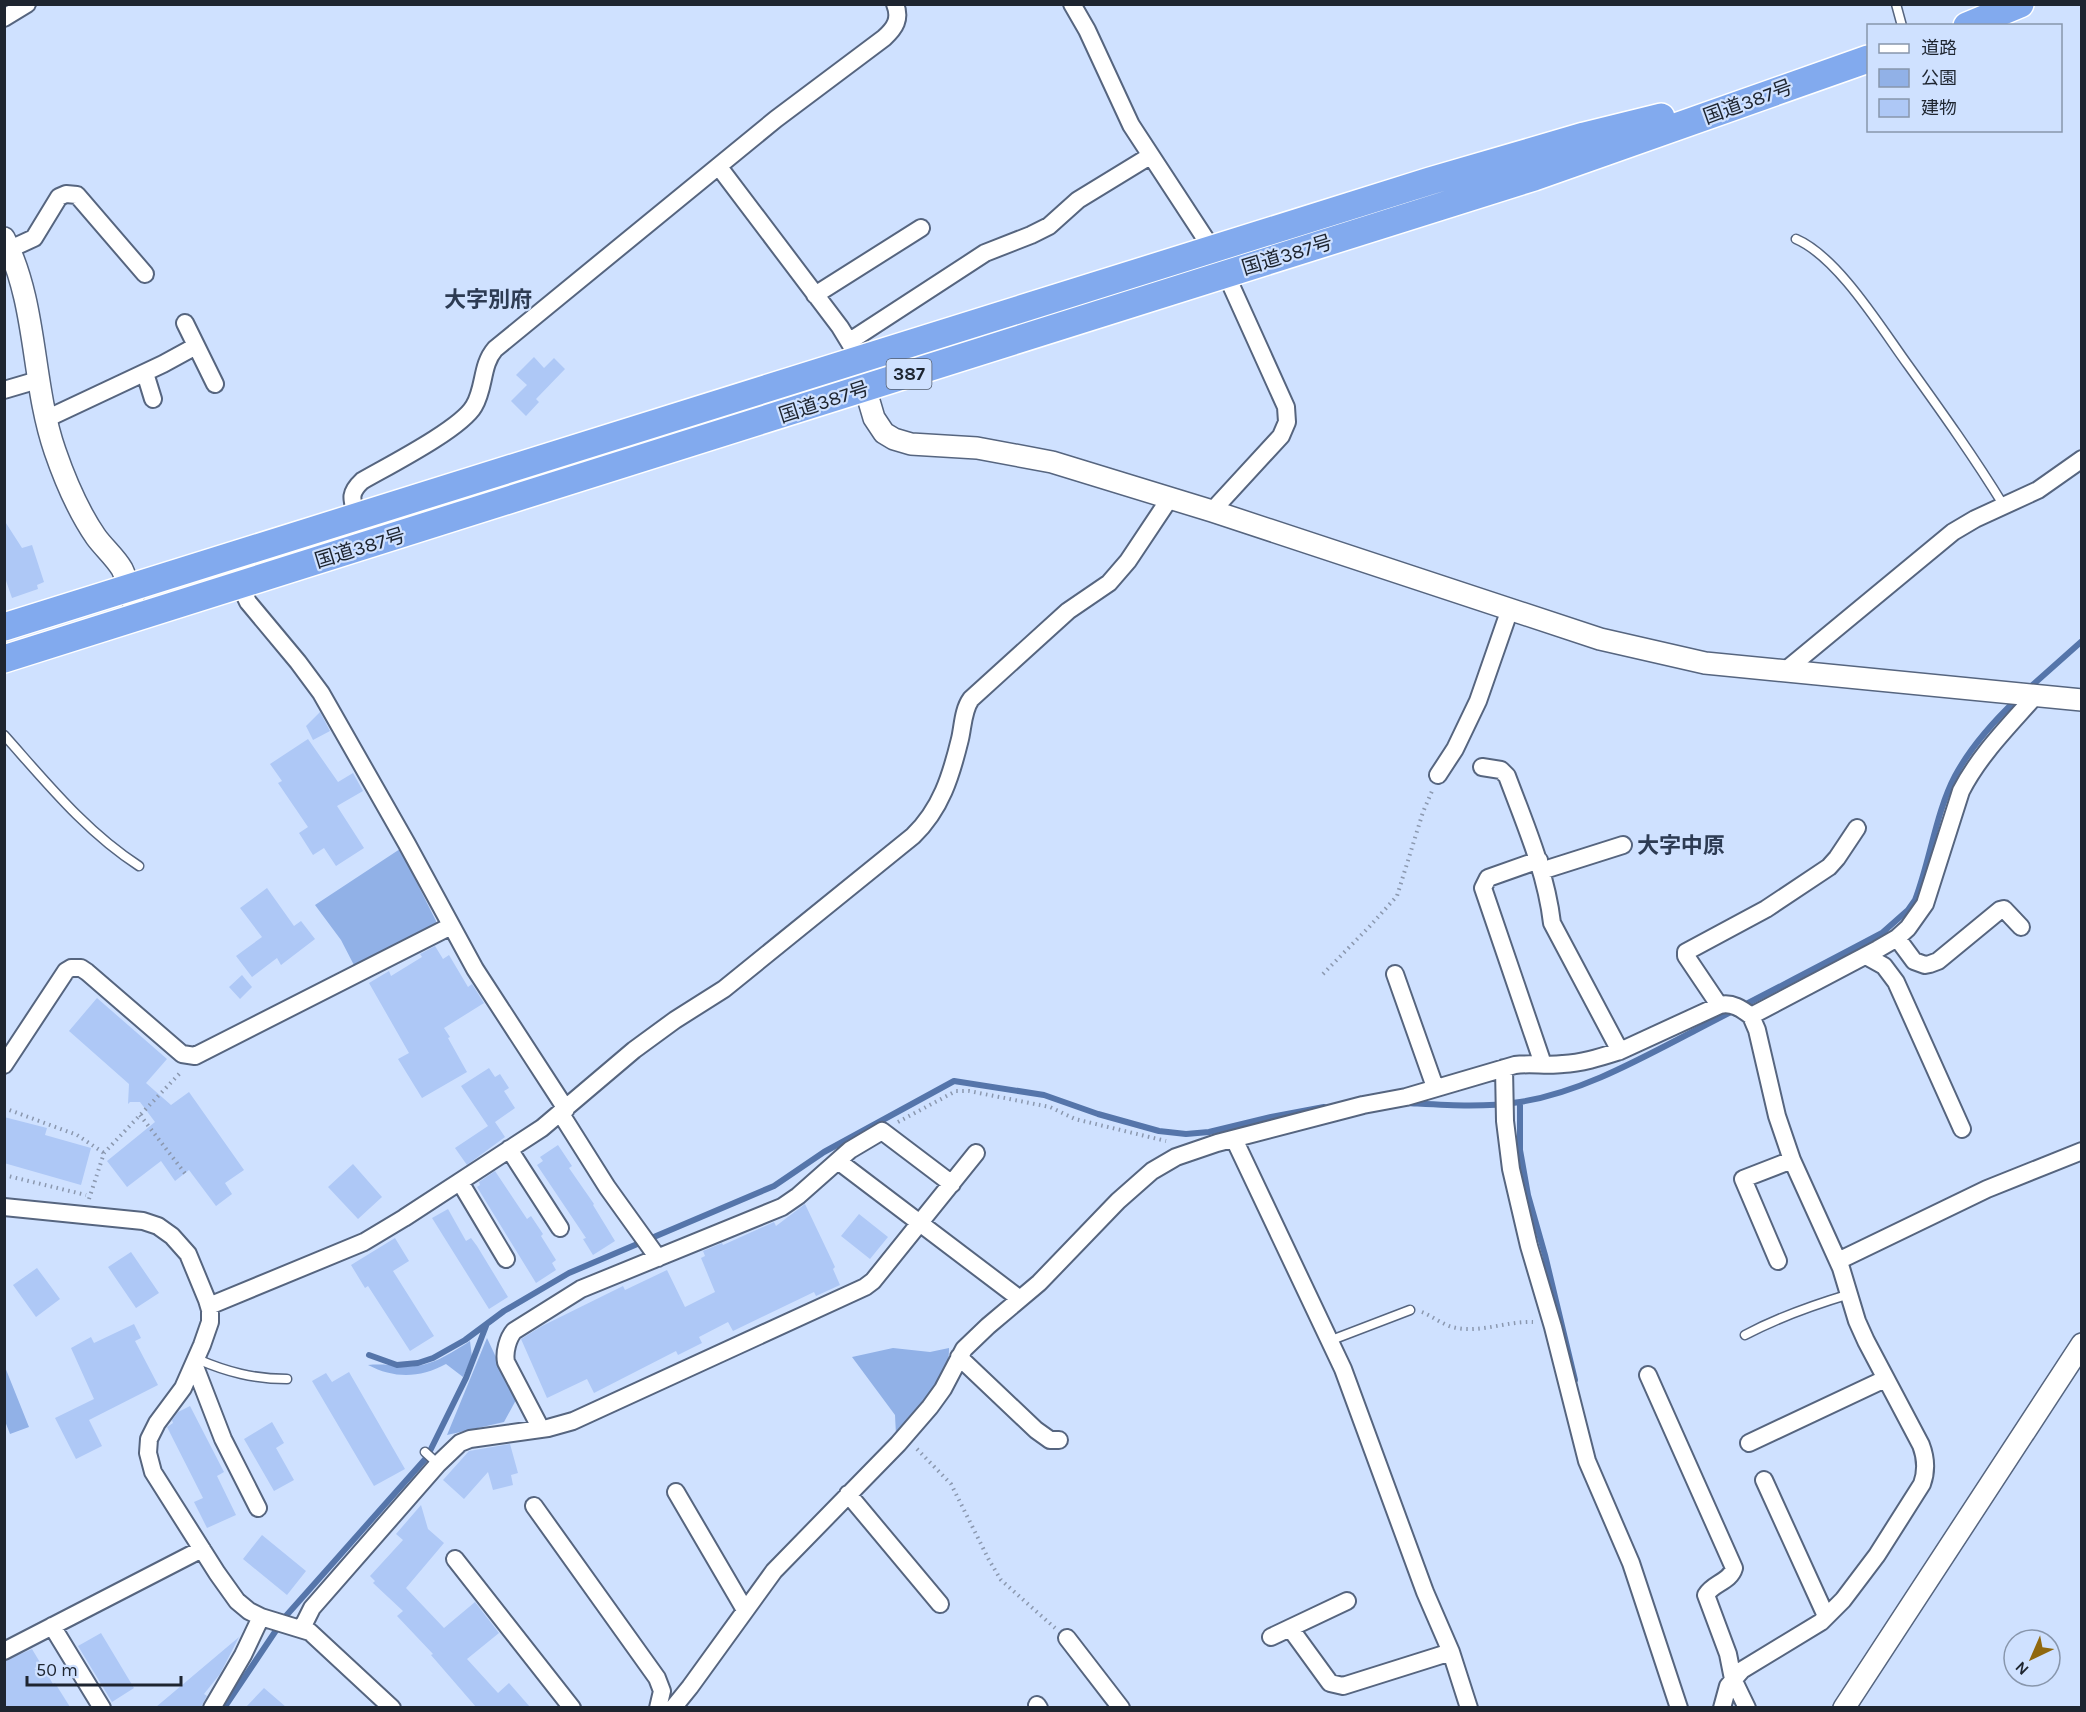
<svg xmlns="http://www.w3.org/2000/svg" width="2086" height="1712" font-family="Karla,'Noto Sans JP',sans-serif">
<rect width="100%" height="100%" fill="#cfe1ff"/>
<path fill="#91b1e7" d="M400,849L436,921L435,930L356,969L341,940L315,905Z
M487,1338L516,1400L504,1422L447,1435Z
M470,1341L472,1357L463,1377L446,1364C420,1378 395,1379 368,1365C380,1364 389,1365 401,1366C428,1369 448,1355 470,1341Z
M893,1348L930,1352L949,1348C950,1384 918,1410 896,1435L895,1415L852,1357Z
M5,1367L29,1427L10,1434L5,1421Z"/>
<g fill="none" stroke-linecap="round" stroke-linejoin="round">
<path stroke="#5575aa" stroke-width="6" d="M2028,689L2082,641
M1520,1102V1150L1528,1195L1545,1255L1575,1380
M1406,1103C1444,1105 1482,1108 1520,1102C1582,1092 1640,1059 1696,1030C1758,998 1820,966 1882,933L1908,910L1915,900C1930,861 1936,812 1955,776C1970,748 1993,722 2016,700
M369,1355L397,1365L418,1363L433,1358L465,1340L504,1311L569,1273L774,1186L824,1152L954,1081L1044,1095L1098,1114L1159,1131L1186,1134L1209,1132L1271,1117L1324,1107
M224,1708L285,1617L427,1457L466,1378L486,1326"/>
</g>
<path fill="#aec8f6" d="M534,357L544,368L554,358L565,369L536,399L539,402L526,416L511,401L527,385L516,375Z
M4,520L22,548L32,545L44,582L37,585L38,589L12,598L4,575Z
M320,712L330,731L313,740L306,726Z
M308,739L338,782L353,773L363,791L337,806L364,848L336,866L324,848L313,855L299,833L308,827L278,783L282,781L270,764Z
M267,888L294,926L301,921L315,939L281,965L277,958L252,977L236,956L262,937L240,908Z
M435,946L443,959L449,955L468,987L472,984L484,1003L444,1028L450,1037L448,1038L467,1072L422,1098L398,1059L409,1053L369,983L389,971L391,976L422,957L420,954Z
M242,975L252,987L240,999L229,987Z
M97,998L167,1059L146,1083L171,1105L189,1092L244,1170L225,1183L232,1194L216,1206L189,1170L175,1181L161,1161L127,1187L107,1161L155,1122L140,1102H130L128,1104L129,1084L69,1031Z
M489,1068L495,1077L500,1074L509,1088L504,1091L515,1108L495,1122L505,1137L467,1165L455,1148L488,1126L461,1086Z
M4,1117L47,1128L45,1135L91,1148L81,1185L4,1163Z
M558,1145L572,1166L569,1168L594,1204L593,1205L615,1241L593,1255L583,1239L586,1238L537,1165L543,1161L540,1157Z
M353,1164L382,1197L358,1219L328,1187Z
M495,1171L527,1219L531,1216L543,1234L541,1236L556,1260L552,1263L556,1270L536,1283L477,1187L480,1185L479,1182Z
M805,1204L835,1267L833,1269L840,1285L816,1296L814,1292L733,1331L728,1322L699,1337L702,1343L678,1355L676,1351L594,1393L587,1379L547,1398L521,1339L542,1326L623,1286L625,1290L667,1270L685,1307L715,1292L701,1258L705,1256L703,1251L722,1243L723,1245L774,1222L776,1226Z
M448,1209L466,1241L471,1238L477,1246L508,1297L489,1309L432,1218Z
M859,1214L888,1237L870,1259L841,1236Z
M395,1238L409,1261L393,1271L434,1336L410,1351L368,1286L365,1288L351,1265Z
M131,1252L159,1293L136,1308L108,1267Z
M37,1268L60,1299L36,1317L13,1285Z
M134,1324L141,1338L135,1341L158,1385L89,1420L102,1446L76,1459L55,1418L94,1399L71,1348L91,1337L94,1343Z
M349,1372L405,1469L374,1486L312,1381L326,1373L332,1382Z
M190,1406L224,1472L217,1476L236,1515L207,1528L194,1502L203,1498L167,1427L173,1423L172,1420L178,1412Z
M272,1422L284,1443L276,1448L294,1480L274,1491L244,1439Z
M510,1444L518,1473L511,1475L513,1485L493,1490L488,1472L464,1499L443,1480L469,1451Z
M421,1505L428,1529L444,1543L406,1588L444,1628L475,1602L499,1633L467,1659L498,1693L509,1683L530,1707H476L431,1655L433,1654L397,1616L403,1611L373,1583L375,1581L370,1576L403,1540L396,1534Z
M262,1535L306,1571L287,1595L243,1559Z
M101,1633L134,1688L112,1702L78,1646Z
M239,1637L220,1674L204,1694L207,1696L201,1707H156Z
M32,1649L53,1684L55,1683L70,1707H4V1661Z
M264,1688L286,1707H246Z"/>
<g fill="none" stroke-linecap="round" stroke-linejoin="round">
<g stroke="#56657f" stroke-width="11">
<path id="service" d="M1896,4L1902,26
M1796,239C1838,257 1881,328 1908,365C1941,411 1974,457 2004,506
M4,735C46,782 86,832 139,866
M1745,1335C1779,1317 1813,1305 1850,1294
M1329,1341L1410,1310
M197,1359C227,1372 254,1379 287,1379
M425,1452L438,1464"/>
</g>
<g stroke="#56657f" stroke-width="20">
<path id="minor" d="M1072,4L1087,30L1131,125L1220,261L1286,407L1287,422L1281,436L1212,511
M4,18L27,4
M719,167L840,327L854,350
M10,249L34,238L59,197L66,194L77,195L145,274
M815,295L921,228
M185,323L215,384
M850,341L985,253L1031,235L1049,226L1078,200L1150,156
M145,373L153,399
M4,390L38,380
M46,419L163,364L196,346
M357,517C352,500 348,494 362,481C388,466 461,429 474,406C485,388 481,365 495,349L776,119L884,38C895,28 901,19 895,4
M240,585L248,602L298,662L321,693L407,844L475,969L566,1109
M1786,670L1953,532L1975,519L2038,490L2082,459
M1482,767L1501,770L1507,776C1525,824 1546,872 1552,923L1620,1051
M1438,775L1455,749L1478,701L1510,609
M1539,860L1488,878L1483,888L1543,1064
M1541,871L1623,845
M1897,938L1914,961L1925,965L1930,964L1938,961L2000,910L2004,909L2021,927
M1866,956L1884,966L1896,982L1962,1129
M1395,974L1435,1087
M1719,1005L1686,956V952L1766,909L1829,867L1837,858L1857,828
M4,1065L66,971L71,968H81L87,972L182,1054L195,1056L451,926
M1504,1068L1505,1121L1511,1169L1529,1246L1553,1327L1587,1461L1631,1563L1679,1708
M561,1114L607,1187L658,1258
M1234,1139L1343,1369L1425,1592L1451,1652L1469,1708
M509,1149L560,1228
M838,1161L1020,1299
M460,1182L506,1259
M4,1207L143,1221L158,1226L172,1236L188,1254L207,1300L210,1310V1322L202,1345L183,1388L157,1423L149,1439L148,1453L153,1472L217,1573L237,1601L249,1611L261,1617L310,1632L392,1708
M1778,1261L1743,1179L1792,1160
M1838,1261L1987,1189L2082,1151
M209,1306L364,1242L404,1218L542,1128L634,1050L675,1020L724,989L913,836C941,809 951,776 960,739C963,726 963,710 971,699L1068,611L1109,583L1128,561L1170,498
M959,1357L1036,1430L1050,1440H1059
M194,1364L223,1439L258,1508
M1648,1375L1734,1568C1730,1582 1713,1583 1706,1595L1728,1654L1733,1679L1747,1708
M541,1429L506,1362C504,1352 508,1338 514,1331L581,1289L782,1207L798,1196L850,1150L882,1131L952,1184
M1749,1443L1885,1379
M1764,1480L1826,1616
M676,1492L745,1610
M848,1494L940,1604
M534,1506L657,1678L662,1691L658,1708
M455,1559L572,1708
M52,1626L102,1708
M302,1628L312,1608L438,1464L460,1443L470,1439L548,1428L573,1421L865,1287L873,1281L976,1153
M1290,1628L1330,1683L1343,1686L1451,1652
M1271,1637L1347,1601
M1067,1638L1121,1708
M4,1651L202,1549
M1037,1705L1039,1708
M212,1708L243,1655L261,1617
M673,1708L690,1687L774,1571L898,1444L930,1407L943,1389L964,1349L988,1326L1039,1283L1118,1201L1152,1171L1176,1157L1217,1143L1363,1105L1406,1097L1515,1065C1531,1063 1547,1066 1563,1064C1583,1063 1601,1057 1620,1051L1720,1005C1732,1002 1742,1009 1751,1016L1878,949L1897,938L1908,928L1925,904L1961,791C1980,754 2009,726 2036,695
M1722,1708L1728,1686L1742,1670L1821,1622L1843,1600L1877,1555L1922,1484C1927,1470 1926,1458 1921,1445L1866,1341L1857,1321L1841,1268L1792,1160L1777,1116L1757,1030L1751,1016"/>
</g>
<g stroke="#56657f" stroke-width="24">
<path id="tertiary" d="M4,238C38,305 31,381 55,451C65,480 78,511 96,537C104,548 115,557 122,569C129,584 133,601 137,617
M861,374L874,418L884,433L894,439L911,444L977,448L1052,462L1212,511L1600,639L1705,663L2082,700
M1844,1708L2082,1344"/>
</g>
<g stroke="#fff" stroke-width="30">
<path id="trunk" d="M1967,26L2020,4
M4,627L1430,181L1584,136L1661,117
M4,659L1534,177L1868,59"/>
</g>
<path stroke="#8b98af" stroke-width="4" stroke-dasharray="1.5 4.5" stroke-linecap="butt" d="M1323,974L1370,926L1397,896L1423,812L1432,791
M4,1108L77,1135L104,1153
M140,1115L187,1176
M898,1122L956,1091H969L1050,1107L1075,1119L1166,1141
M4,1175L86,1195
M89,1199L104,1153L181,1072
M1422,1312C1432,1316 1442,1324 1452,1327C1479,1334 1506,1321 1533,1322
M917,1449L951,1484L989,1560L1001,1580L1055,1628"/>
<use href="#service" stroke="#fff" stroke-width="8"/>
<use href="#minor" stroke="#fff" stroke-width="16"/>
<use href="#tertiary" stroke="#fff" stroke-width="21"/>
<use href="#trunk" stroke="#82aaee" stroke-width="27"/>
</g>
<g text-anchor="middle" dominant-baseline="central" stroke-width="4.5" stroke-linejoin="round" paint-order="stroke">
<rect fill="#cfe1ff" stroke="#535d6e" stroke-width="1.5" x="886.5" y="359" width="45" height="30" rx="4.5"/>
<g font-size="18" font-weight="bold" fill="#1e2530">
<text x="909" y="374">387</text>
</g>
<g font-size="20" fill="#1e2530" stroke="#cfe1ff">
<text transform="translate(1748 102) rotate(-20)">国道387号</text>
<text transform="translate(1287 255) rotate(-17)">国道387号</text>
<text transform="translate(824 402) rotate(-18)">国道387号</text>
<text transform="translate(360 548) rotate(-17)">国道387号</text>
</g>
<g font-size="22" font-weight="bold" fill="#2d3b53" stroke="#cfe1ff">
<text x="488" y="300">大字別府</text>
<text x="1681" y="846">大字中原</text>
</g>
</g>
<rect width="2086" height="1712" fill="none" stroke="#1e2530" stroke-width="12"/>
<rect x="1867" y="24" width="195" height="108" fill="#cfe1ff" stroke="#8896ac" stroke-width="1.5"/>
<rect x="1879" y="44" width="30" height="9" fill="#ffffff" stroke="#8896ac" stroke-width="1.5"/>
<text x="1921" y="54" font-size="18" fill="#1e2530">道路</text>
<rect x="1879" y="69" width="30" height="18" fill="#91b1e7" stroke="#8896ac" stroke-width="1.5"/>
<text x="1921" y="84" font-size="18" fill="#1e2530">公園</text>
<rect x="1879" y="99" width="30" height="18" fill="#aec8f6" stroke="#8896ac" stroke-width="1.5"/>
<text x="1921" y="114" font-size="18" fill="#1e2530">建物</text>
<g transform="translate(2032 1658) rotate(224)"><circle r="28" fill="#cfe1ff" stroke="#8896ac" stroke-width="1.5"/>
<path d="M0-4.5L10 22L0 15L-10 22Z" fill="#90680e"/>
<text y="-9" font-size="16" font-weight="bold" text-anchor="middle" fill="#1e2530">N</text>
</g>
<path d="M27 1676v9h154v-9" fill="none" stroke="#1e2530" stroke-width="3"/>
<text x="36" y="1676" font-size="18" fill="#1e2530" stroke="#cfe1ff" stroke-width="4.5" paint-order="stroke">50 m</text>
</svg>
